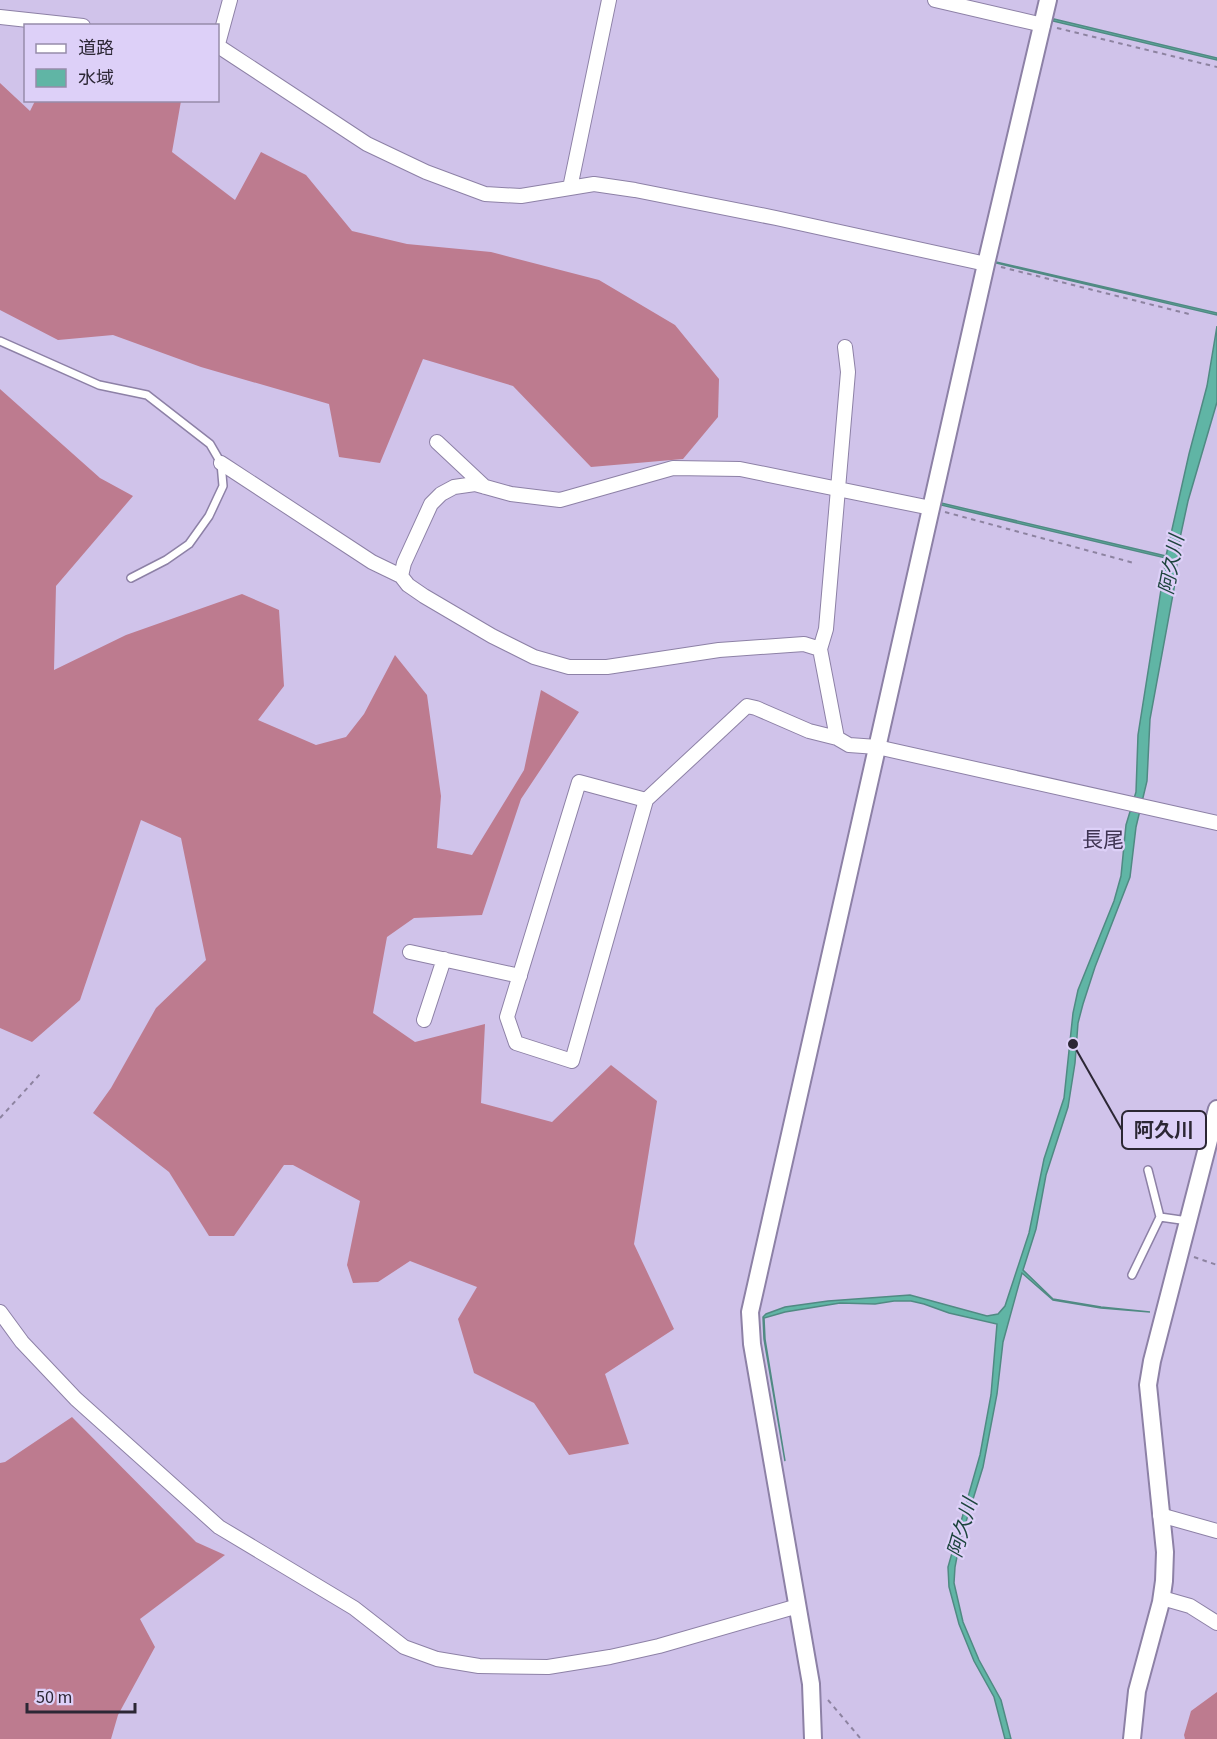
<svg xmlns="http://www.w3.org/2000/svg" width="1217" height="1739" font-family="'Source Sans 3','Noto Sans JP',sans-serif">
<rect width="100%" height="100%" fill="#d0c3ea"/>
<path fill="#bd7b8f" d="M0,83L30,111L35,101H181L172,152L235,200L261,152L306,175L352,231L407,244L491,252L599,280L675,325L719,379L718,417L683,459L591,467L513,386L423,359L380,463L339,457L329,404L201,367L113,335L58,340L0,310Z
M0,389L100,478L133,496L56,586L54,670L126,635L242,594L279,610L284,686L258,720L316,745L346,737L364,714L395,655L427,695L441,796L437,848L472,855L524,770L541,690L579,712L521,799L482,915L414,918L387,937L373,1013L415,1042L485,1024L481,1103L552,1122L611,1065L657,1101L634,1244L674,1329L605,1374L629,1444L569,1455L534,1403L474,1373L458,1319L477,1287L410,1261L378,1282L353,1283L347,1265L360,1201L293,1165H284L234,1236H209L169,1172L93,1113L111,1088L156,1008L206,960L181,838L141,820L80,1000L32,1042L0,1028Z
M72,1417L196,1542L225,1555L140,1619L155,1647L118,1715L111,1739H0V1463L5,1462Z
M1217,1692V1739H1185L1184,1735L1191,1711Z"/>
<path fill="#60b5a5" stroke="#508a83" stroke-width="1.5" d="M1054,19L1217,58V60L1053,21Z
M996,262L1217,313V315L996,263Z
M1217,326V402L1188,501L1180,538L1174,589L1150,719L1147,781L1136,827L1130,877L1095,967L1083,1004L1078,1023L1075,1063L1068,1107L1046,1175L1036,1229L1023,1270L1053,1299L1101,1307L1150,1312L1101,1308L1053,1300L1022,1273L1003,1342L997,1394L983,1467L960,1541L955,1567L954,1583L963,1622L979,1660L1001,1700L1011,1739H1005L994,1697L974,1661L959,1624L949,1587L948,1567L980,1455L991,1395L997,1324L949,1313L924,1304L911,1301H894L875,1304L840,1303L785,1312L764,1318L765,1339L785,1461L764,1339L763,1317L766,1314L785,1307L828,1301L910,1295L987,1316L998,1314L1005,1306L1029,1233L1044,1159L1064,1098L1073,1013L1078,990L1114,901L1121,876L1126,825L1136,792L1138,735L1166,558L941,505V503L1166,556L1189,454L1207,386Z"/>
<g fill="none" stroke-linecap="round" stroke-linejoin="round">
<g stroke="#8d81a6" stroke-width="10">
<path id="service" d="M0,341L99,385L147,395L210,444L221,463L223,486L209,516L189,544L166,560L131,578
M1160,1217L1188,1221
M1132,1275L1160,1217L1148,1170"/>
</g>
<g stroke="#8d81a6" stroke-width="16">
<path id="minor" d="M935,0L1043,25
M0,17L83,26
M218,44L230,0
M218,46L367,144L426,172L485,194L521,196L594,184L635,190L776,218L986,264
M570,188L609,0
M437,442L485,487
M221,463L372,562L401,576
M931,508L740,469L673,468L560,500L511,494L475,484L454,487L441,494L431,504L404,563L401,576L408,585L424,596L492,636L534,657L569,667H607L719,650L804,644L820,649L837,738L849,745L877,747L1217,823
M820,649L826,629L848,372L845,347
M646,800L572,1061L516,1043L507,1017L579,782L646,800L747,706L756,708L809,731L837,738
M410,952L520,976
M424,1020L444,959
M0,1312L22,1342L76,1399L219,1527L354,1608L404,1647L437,1659L479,1666L548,1667L610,1657L659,1646L798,1606
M1160,1515L1217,1531
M1162,1598L1190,1606L1217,1623"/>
</g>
<g stroke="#8d81a6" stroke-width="20">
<path id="tertiary" d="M813,1739L811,1684L752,1344L750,1312L986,264L1048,0
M1132,1739L1137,1691L1161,1602L1164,1581L1165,1552L1148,1385L1152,1361L1217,1109"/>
</g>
<path stroke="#8d83a0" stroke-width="2" stroke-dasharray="4.5 4.5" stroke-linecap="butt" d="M1057,28L1217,67
M1001,267L1193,315
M945,512L1134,563
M0,1118L41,1073
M1194,1257L1217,1265
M828,1700L861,1739"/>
<use href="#service" stroke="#fff" stroke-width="7"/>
<use href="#minor" stroke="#fff" stroke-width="14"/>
<use href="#tertiary" stroke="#fff" stroke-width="16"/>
</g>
<g text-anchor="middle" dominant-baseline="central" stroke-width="4.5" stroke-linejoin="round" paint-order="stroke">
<g font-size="20" font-style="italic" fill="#1e453e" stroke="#ddd0f8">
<text transform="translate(1172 565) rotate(-79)">阿久川</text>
<text transform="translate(963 1528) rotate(-74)">阿久川</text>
</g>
<g font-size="21" fill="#3f3453" stroke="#ddd0f8">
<text x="1103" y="840">長尾</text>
</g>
</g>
<path fill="none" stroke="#2c2735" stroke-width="2" d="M1073 1044L1122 1130"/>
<circle fill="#2c2735" stroke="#ddd0f8" stroke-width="2" cx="1073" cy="1044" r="6"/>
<rect fill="#ddd0f8" stroke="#2c2735" stroke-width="2" x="1122" y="1111" width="84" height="38" rx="6"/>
<g font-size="20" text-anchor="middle" font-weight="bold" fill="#2c2735">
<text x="1164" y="1137">阿久川</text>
</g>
<rect x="24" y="24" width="195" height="78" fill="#ddd0f8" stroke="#968caa" stroke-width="1.5"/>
<rect x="36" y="44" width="30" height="9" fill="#ffffff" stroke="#968caa" stroke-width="1.5"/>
<text x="78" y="54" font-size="18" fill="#2c2735">道路</text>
<rect x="36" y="69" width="30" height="18" fill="#60b5a5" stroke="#968caa" stroke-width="1.5"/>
<text x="78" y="84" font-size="18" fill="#2c2735">水域</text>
<path d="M27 1703v9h108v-9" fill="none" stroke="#2c2735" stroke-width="3"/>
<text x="36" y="1703" font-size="18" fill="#2c2735" stroke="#ddd0f8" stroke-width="4.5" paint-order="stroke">50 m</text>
</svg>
